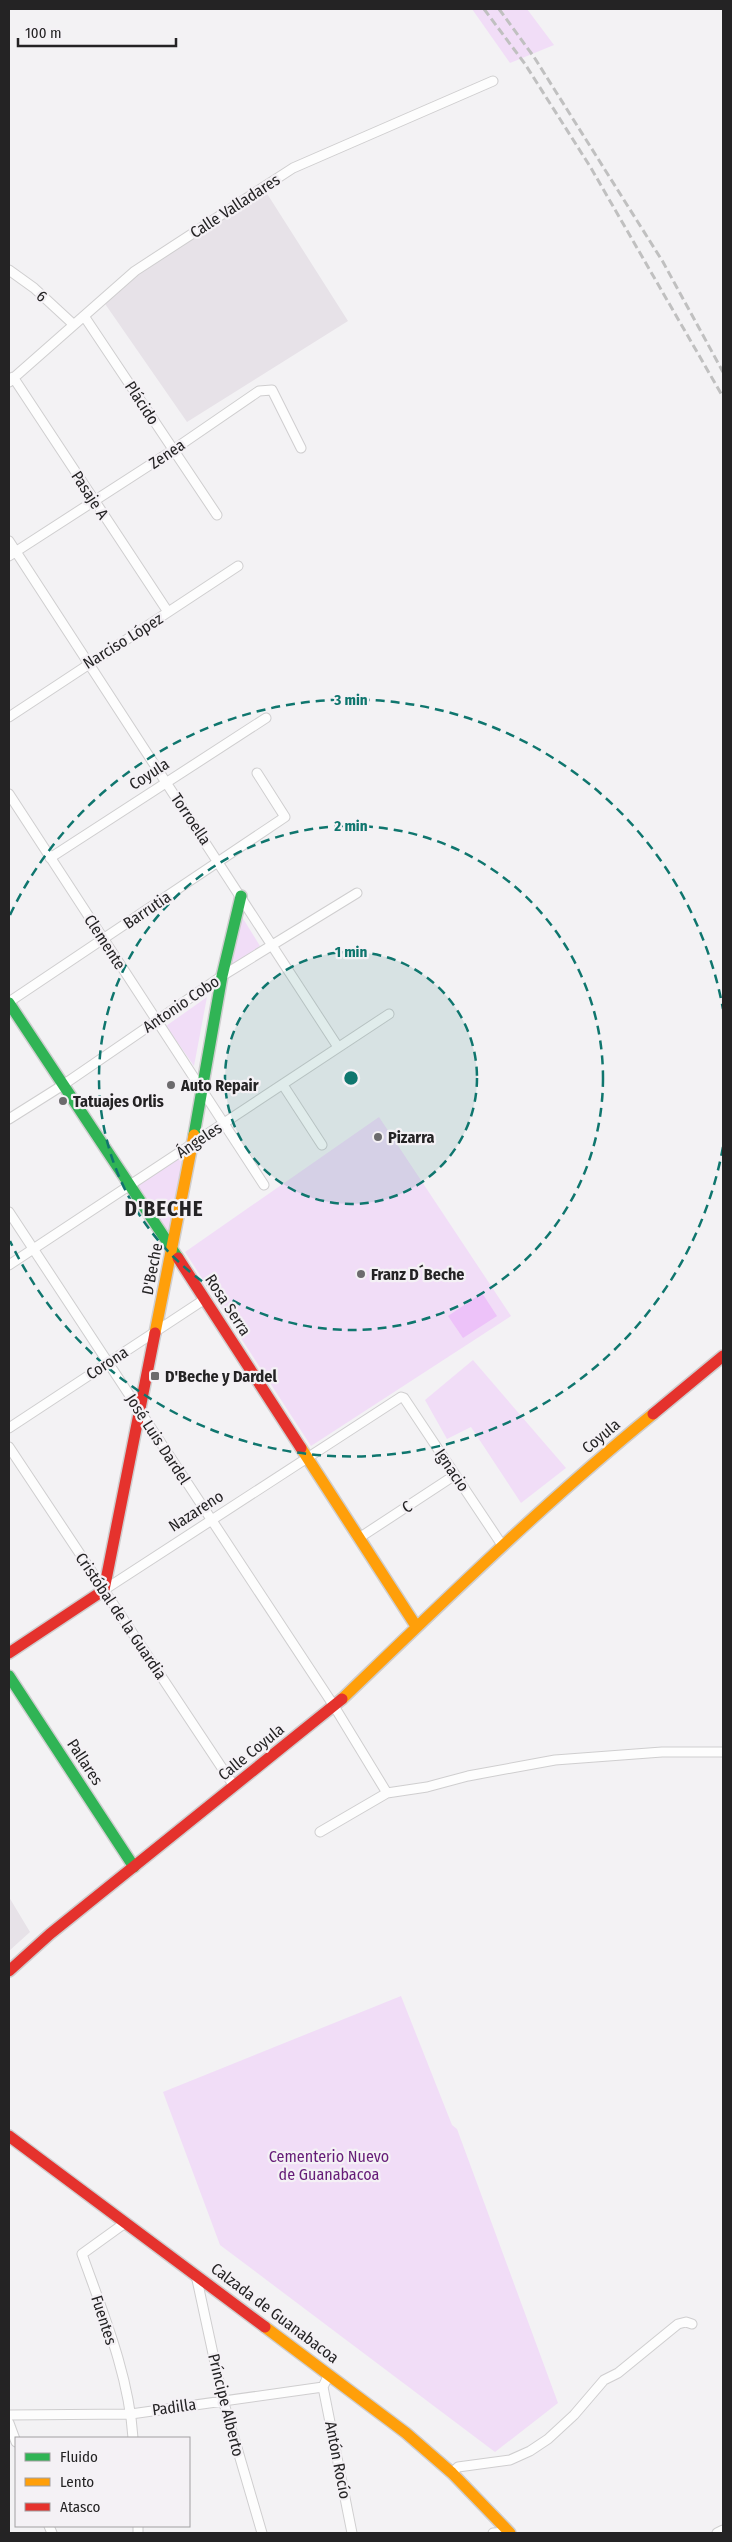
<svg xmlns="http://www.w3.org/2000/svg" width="732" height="2542" font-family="'Fira Sans Condensed',sans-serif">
<rect width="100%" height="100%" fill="#f3f2f4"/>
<path fill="#e7e2e8" d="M266,192L348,321L187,422L101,298Z
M9,1897L30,1932L9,1951Z"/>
<path fill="#f1ddf7" d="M472,9H527L554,45L510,63Z
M239,912L260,946L227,969Z
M207,997L194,1066L166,1026Z
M379,1117L511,1316L311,1446L185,1252Z
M183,1155L170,1240L135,1186Z
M473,1360L566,1468L521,1503L471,1427L447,1439L425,1400Z
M401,1996L452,2125L457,2129L558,2403L495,2452L220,2245L163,2092Z"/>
<path fill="#edc2f9" d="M482,1293L497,1316L463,1338L448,1316Z"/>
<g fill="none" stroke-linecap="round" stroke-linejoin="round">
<g stroke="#cfcecf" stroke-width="11">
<path id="street" d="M9,270L34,288L73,324
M84,316L217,515
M13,377L168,612
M9,382L135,271L293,168L493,81
M9,541L338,1047
M9,556L173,450L259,391L272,390L301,448
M9,717L238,566
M9,794L264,1185
M50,858L266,718
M9,1002L285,817L257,773
M283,1085L322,1145
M9,1119L63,1085L222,976L357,893
M9,1212L334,1706L387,1793
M9,1265L389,1014
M9,1428L205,1299
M9,1447L234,1786
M359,1538L455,1475
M104,1590L401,1397L404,1398L502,1545
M320,1832L387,1793L427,1787L468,1776L555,1760L662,1752H723
M125,2223L82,2254C103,2313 129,2375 133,2438
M196,2275L223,2400L262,2533
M323,2387L352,2533
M9,2415L131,2414L323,2387L329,2374
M9,2423L16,2442
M452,2473L458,2467L510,2460L530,2451L548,2439L574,2415L604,2380L618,2373L678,2324L686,2322L692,2324
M49,2526L52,2533
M138,2526V2533
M493,2533L508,2532
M717,2533L723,2530"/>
</g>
<g stroke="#cfcecf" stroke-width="14">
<path id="fast" d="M9,1003L178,1258
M194,1135L222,976L241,896
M9,1676L134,1867"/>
</g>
<g stroke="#cfcecf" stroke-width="14">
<path id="slow" d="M155,1333L194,1135
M301,1448L416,1626
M342,1699C444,1601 544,1503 653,1414
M265,2327L406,2433L452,2473L510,2533"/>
</g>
<g stroke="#cfcecf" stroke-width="14">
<path id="jam" d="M178,1258L301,1448
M653,1414L723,1356
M9,1653L104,1590L155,1333
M9,1971L50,1934L342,1699
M9,2136L265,2327"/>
</g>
<use href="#street" stroke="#fdfdfd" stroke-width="9"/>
<use href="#fast" stroke="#30b455" stroke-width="11"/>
<use href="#slow" stroke="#ff9f0a" stroke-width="11"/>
<use href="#jam" stroke="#e5322d" stroke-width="11"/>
<path stroke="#c0c0c0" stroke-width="3" stroke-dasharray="8 4" stroke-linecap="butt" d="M484,9L525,64L591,168L723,397
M499,9L534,57L663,262L723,372"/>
</g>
<circle cx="351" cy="1078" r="126" fill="#0f766e" fill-opacity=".12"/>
<g fill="none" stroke="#0f766e" stroke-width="2.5" stroke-dasharray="9 6">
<circle cx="351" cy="1078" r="126"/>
<circle cx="351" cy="1078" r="252"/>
<path d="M723 1147A378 378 0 0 1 10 1241M10 915A378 378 0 0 1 723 1009"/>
</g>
<g fill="#6c6b6d" stroke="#f4f1f5" stroke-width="2">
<circle cx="171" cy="1085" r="5"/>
<circle cx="63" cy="1101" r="5"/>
<circle cx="378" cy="1137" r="5"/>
<circle cx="361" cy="1274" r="5"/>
<rect x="150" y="1371" width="10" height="10" rx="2.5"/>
</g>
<g text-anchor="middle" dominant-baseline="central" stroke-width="4.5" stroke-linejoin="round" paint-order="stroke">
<g font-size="16" fill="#242324" stroke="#f4f1f5">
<text transform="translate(235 206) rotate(-33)">Calle Valladares</text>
<text transform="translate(42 296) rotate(42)">6</text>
<text transform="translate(142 403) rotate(57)">Plácido</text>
<text transform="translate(167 454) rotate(-34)">Zenea</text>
<text transform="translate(90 495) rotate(57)">Pasaje A</text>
<text transform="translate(123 641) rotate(-32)">Narciso López</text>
<text transform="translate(149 774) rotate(-33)">Coyula</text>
<text transform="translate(191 819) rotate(56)">Torroella</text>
<text transform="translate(147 910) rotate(-34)">Barrutia</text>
<text transform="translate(105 942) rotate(57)">Clemente</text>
<text transform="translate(181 1004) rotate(-34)">Antonio Cobo</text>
<text transform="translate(199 1140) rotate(-33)">Ángeles</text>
<text transform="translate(152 1269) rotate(-79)">D'Beche</text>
<text transform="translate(228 1305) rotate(57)">Rosa Serra</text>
<text transform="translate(107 1363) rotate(-33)">Corona</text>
<text transform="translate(601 1436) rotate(-40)">Coyula</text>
<text transform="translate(158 1439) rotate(57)">José Luis Dardel</text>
<text transform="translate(452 1470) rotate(56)">Ignacio</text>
<text transform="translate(407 1507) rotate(-33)">C</text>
<text transform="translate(196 1511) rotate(-33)">Nazareno</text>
<text transform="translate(121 1616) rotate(56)">Cristóbal de la Guardia</text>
<text transform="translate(251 1752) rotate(-39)">Calle Coyula</text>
<text transform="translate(85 1762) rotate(57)">Pallares</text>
<text transform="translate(275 2313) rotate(37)">Calzada de Guanabacoa</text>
<text transform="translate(104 2320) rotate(72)">Fuentes</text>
<text transform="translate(226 2405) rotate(76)">Príncipe Alberto</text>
<text transform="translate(174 2407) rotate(-8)">Padilla</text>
<text transform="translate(338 2460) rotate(79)">Antón Rocío</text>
</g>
<g font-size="16" font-weight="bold" fill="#242324" stroke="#f4f1f5" text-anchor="start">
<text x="181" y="1085">Auto Repair</text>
<text x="73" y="1101">Tatuajes Orlis</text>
<text x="388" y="1137">Pizarra</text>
<text x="371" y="1274">Franz D´Beche</text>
<text x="165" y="1376">D'Beche y Dardel</text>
</g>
<g font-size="16" fill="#651c77" stroke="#f4f1f5">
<text x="329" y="2156">Cementerio Nuevo<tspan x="329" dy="18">de Guanabacoa</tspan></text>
</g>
<g font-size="21" font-weight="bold" letter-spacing="1" fill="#242324" stroke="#f4f1f5">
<text x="164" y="1209">D'BECHE</text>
</g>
</g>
<circle cx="351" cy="1078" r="8" fill="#0f766e" stroke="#f4f1f5" stroke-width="2.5"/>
<g font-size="15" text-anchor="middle" font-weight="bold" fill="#0f766e" stroke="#f4f1f5" stroke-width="4.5" stroke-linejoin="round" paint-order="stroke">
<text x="351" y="705">3 min</text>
<text x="351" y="831">2 min</text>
<text x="351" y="957">1 min</text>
</g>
<rect width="732" height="2542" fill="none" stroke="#242324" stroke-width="20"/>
<rect x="15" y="2437" width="175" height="90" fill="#f4f1f5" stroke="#a19fa1"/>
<rect x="25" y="2453" width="25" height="8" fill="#30b455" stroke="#a19fa1"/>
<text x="60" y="2462" font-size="15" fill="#242324">Fluido</text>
<rect x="25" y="2478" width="25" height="8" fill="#ff9f0a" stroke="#a19fa1"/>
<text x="60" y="2487" font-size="15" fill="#242324">Lento</text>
<rect x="25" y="2503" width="25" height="8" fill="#e5322d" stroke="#a19fa1"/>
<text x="60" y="2512" font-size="15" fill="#242324">Atasco</text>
<path d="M18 38v8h158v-8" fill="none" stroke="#242324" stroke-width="2.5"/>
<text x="25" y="38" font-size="15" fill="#242324" stroke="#f4f1f5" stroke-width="4" paint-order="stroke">100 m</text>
</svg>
